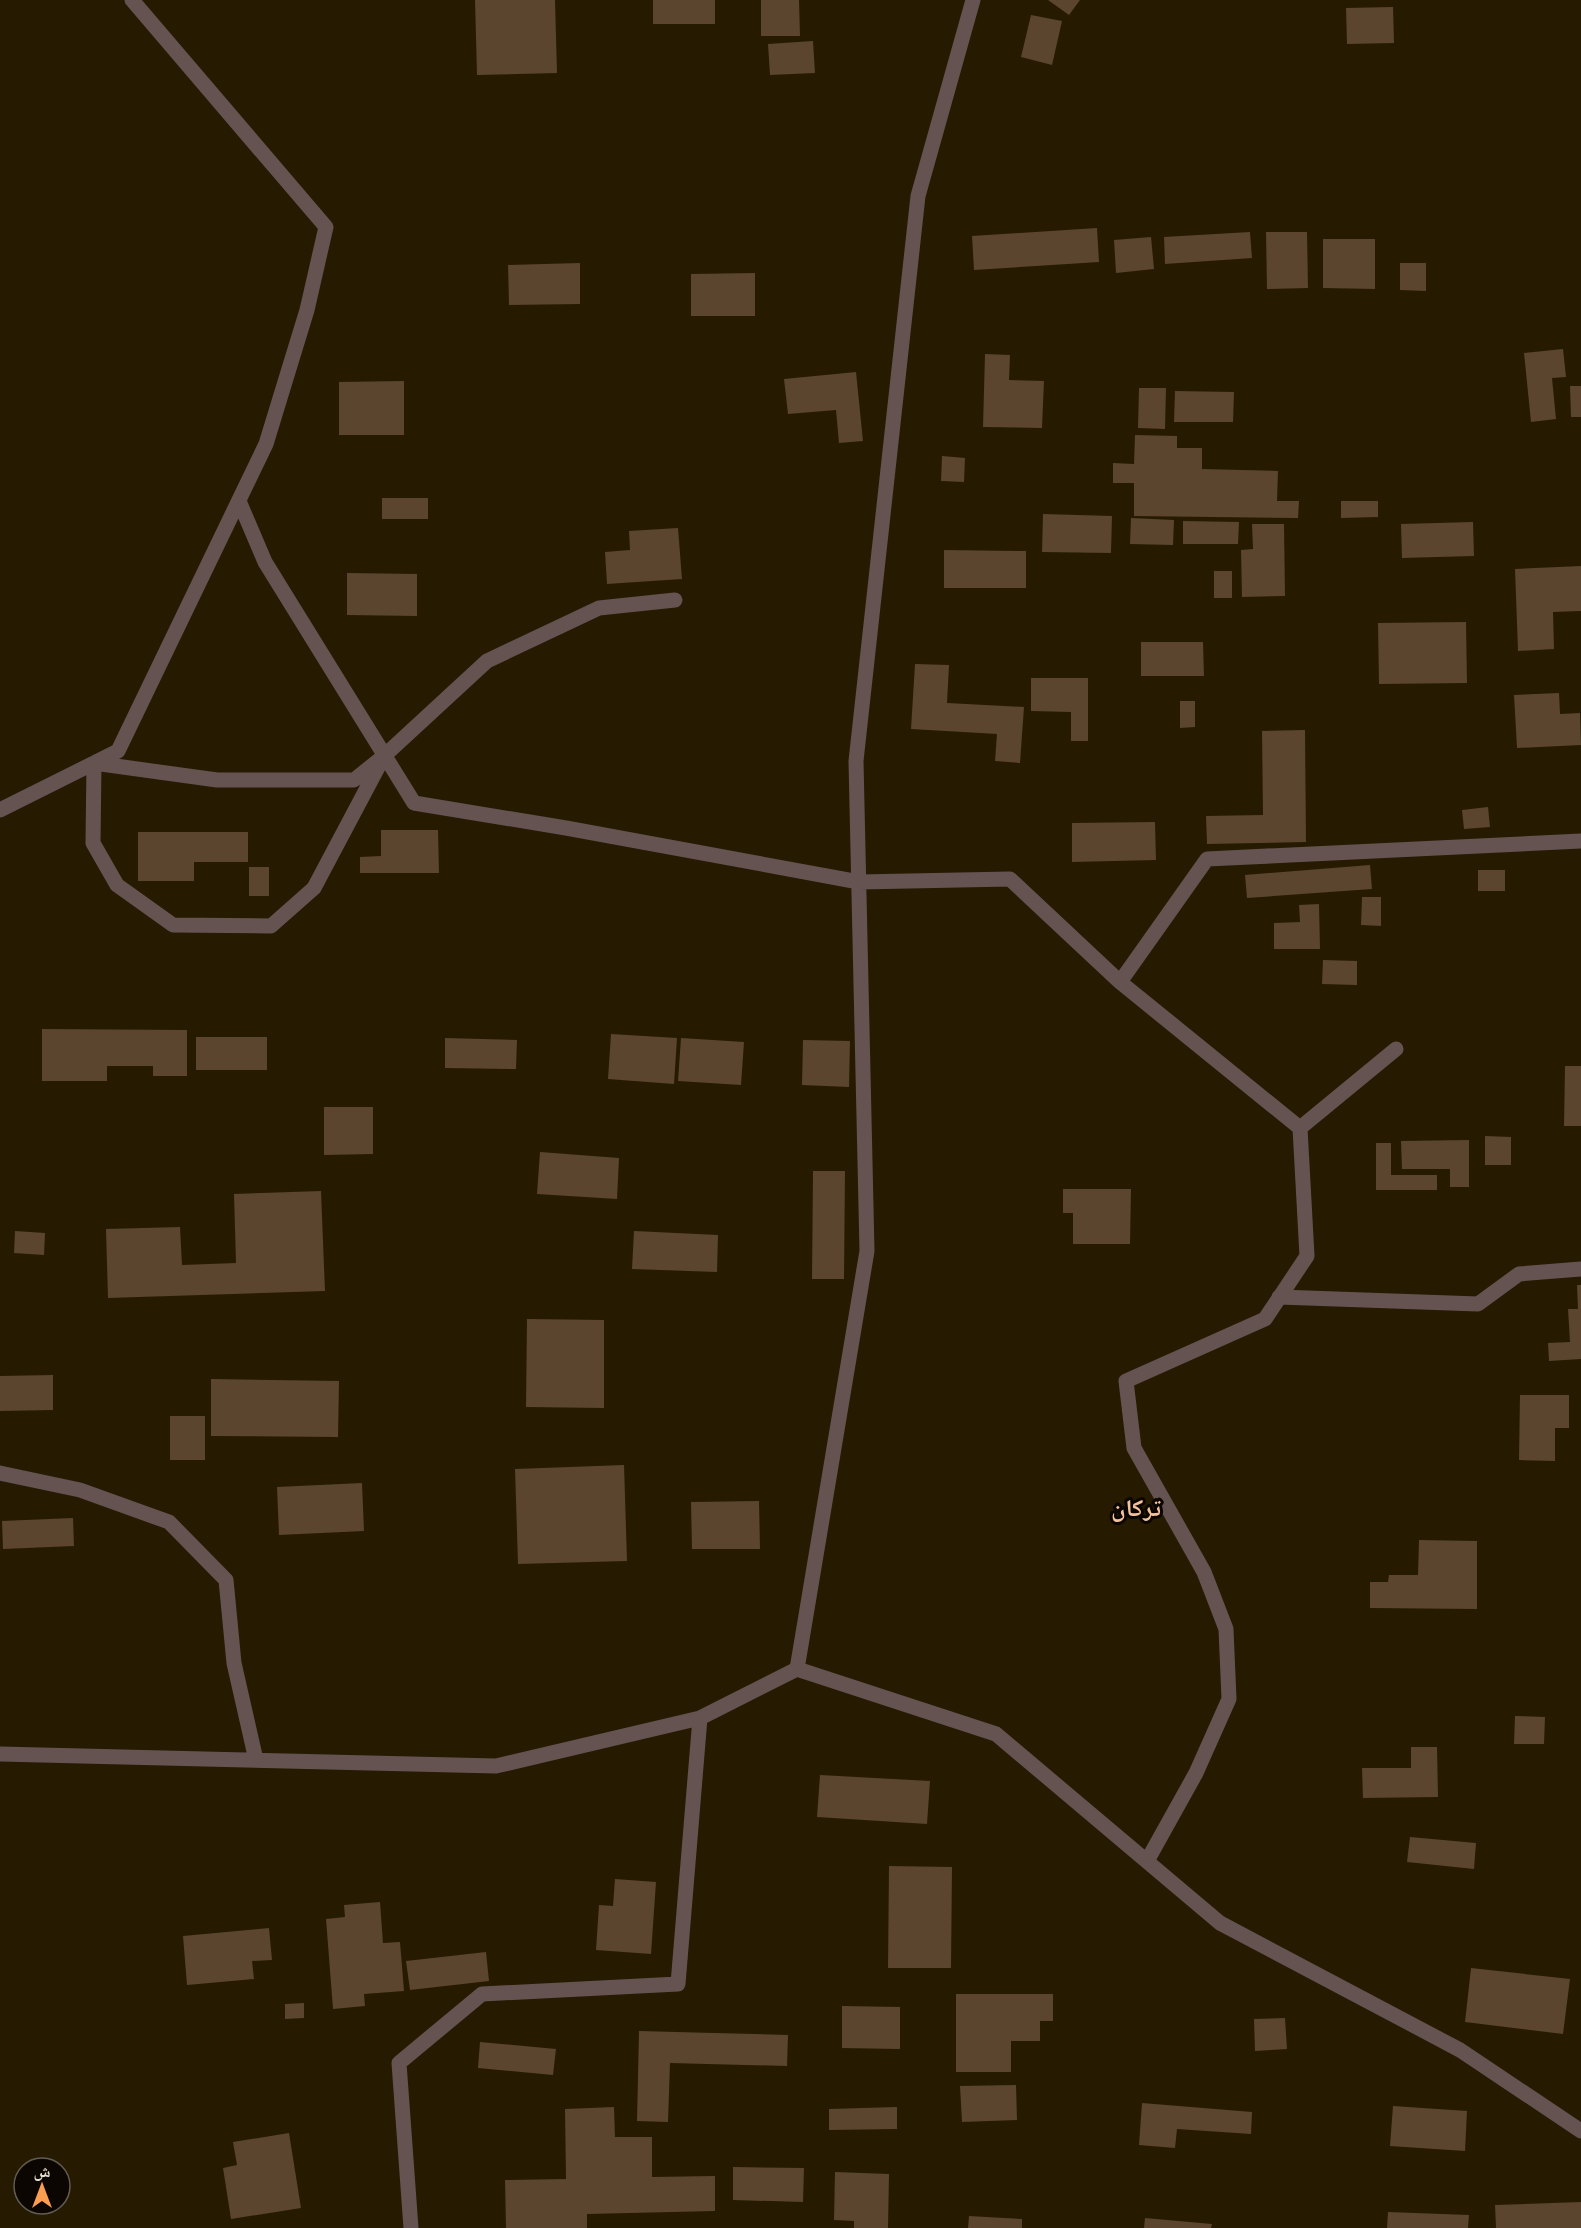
<svg xmlns="http://www.w3.org/2000/svg" width="1581" height="2228" font-family="'Sofia Sans Condensed','Noto Naskh Arabic',sans-serif">
<rect width="100%" height="100%" fill="#261b00"/>
<path fill="#5b452e" d="M475,0H555L557,73L477,75Z
M653,0H715V24H653Z
M761,0H799L800,36H761Z
M1048,0H1080L1069,15Z
M1393,7L1394,43L1347,44L1346,8Z
M1031,15L1062,21L1052,65L1021,57Z
M813,41L815,73L770,75L768,44Z
M1097,228L1099,262L974,270L972,236Z
M1250,232L1252,258L1165,264L1164,237Z
M1266,232H1307L1308,288L1267,289Z
M1151,237L1154,269L1116,273L1114,240Z
M1323,239H1375V289L1323,288Z
M580,263V304L509,305L508,265Z
M1400,263H1426V291L1400,290Z
M755,273V316H691V274Z
M1563,349L1566,377L1552,378L1556,419L1531,422L1524,353Z
M985,354L1010,355L1009,380L1044,381L1042,428L983,427Z
M856,372L863,441L839,443L836,410L788,414L784,379Z
M404,381V435H339V382Z
M1570,386H1581V417H1571Z
M1139,388H1166L1165,429L1138,428Z
M1175,391L1234,392L1233,422H1174Z
M1135,435L1177,436V448H1202V469L1278,471L1277,501H1299L1298,518L1134,516V483H1113V463L1134,464Z
M942,456L965,458L964,482L941,481Z
M382,498H428V519H382Z
M1341,501H1378V517L1341,518Z
M1043,514L1112,516L1111,553L1042,552Z
M1131,518L1174,520L1173,545L1130,544Z
M1183,521L1239,522L1238,544H1183Z
M1473,522L1474,556L1402,558L1401,524Z
M1252,524H1284L1285,596L1242,597L1241,550L1253,549Z
M678,528L682,579L607,584L605,552L630,550L629,531Z
M944,550L1026,551V588H944Z
M1581,566V611L1553,612L1554,649L1518,651L1515,569Z
M1214,571H1232V598H1214Z
M347,573L417,574V616L347,615Z
M1466,622L1467,683L1379,684L1378,623Z
M1141,642H1203L1204,676H1141Z
M915,664L949,665L947,703L1024,707L1020,763L995,761L997,734L911,729Z
M1031,678H1088V741H1071V712L1031,711Z
M1559,693L1560,714L1580,713L1581,745L1517,748L1514,695Z
M1180,701H1195V727L1180,728Z
M1305,730L1306,842L1207,844L1206,816L1263,815L1262,731Z
M1488,807L1490,827L1464,829L1462,810Z
M1155,822L1156,860L1072,862V823Z
M381,830H438L439,873H360V857L381,856Z
M138,832H248V862H194V881H138Z
M1370,865L1372,889L1247,898L1245,875Z
M249,867H269V896H249Z
M1478,870H1505V891H1478Z
M1362,897H1381V926L1361,925Z
M1319,904L1320,949H1274V923L1300,922L1299,905Z
M1323,960L1357,961V985L1322,984Z
M42,1029L187,1030V1076H153V1066H107V1081H42Z
M611,1034L677,1038L674,1084L608,1079Z
M196,1037H267V1070H196Z
M445,1038L517,1040L516,1069L445,1068Z
M681,1038L744,1042L741,1085L678,1081Z
M803,1040L850,1041L849,1087L802,1085Z
M1565,1066H1581V1126H1564Z
M324,1107H373V1154L324,1155Z
M1485,1136L1511,1137V1165H1485Z
M1469,1140V1187H1450V1169H1402L1401,1141Z
M1376,1143H1391V1175H1437V1190H1376Z
M540,1152L619,1158L617,1199L537,1194Z
M813,1171H845L844,1279H812Z
M1063,1189H1131L1130,1244H1073V1213H1063Z
M321,1191L325,1291L108,1298L106,1229L180,1227L182,1265L236,1263L234,1194Z
M15,1231L45,1233L44,1255L14,1253Z
M634,1231L718,1235L717,1272L632,1269Z
M1577,1285H1581V1359L1549,1361L1548,1343L1570,1342L1568,1309H1578Z
M527,1319L604,1320V1408L526,1407Z
M53,1375V1410L0,1411V1376Z
M211,1379L339,1381L338,1437L211,1436Z
M1520,1395H1569V1428H1555V1461L1519,1460Z
M170,1416H205V1460H170Z
M624,1465L627,1561L518,1564L515,1469Z
M362,1483L364,1531L279,1535L277,1487Z
M759,1501L760,1549H692L691,1502Z
M73,1518L74,1546L3,1549L2,1521Z
M1419,1540L1477,1541V1609L1370,1608V1582H1388L1389,1575H1418Z
M1515,1716L1545,1717L1544,1744H1514Z
M1411,1747H1437L1438,1797L1363,1798L1362,1768H1411Z
M820,1775L930,1781L927,1824L817,1817Z
M1410,1837L1476,1843L1474,1869L1407,1862Z
M889,1866L952,1867L951,1968H888Z
M615,1879L656,1882L651,1954L596,1950L599,1905L613,1906Z
M380,1902L383,1943L400,1942L404,1991L364,1994L365,2006L333,2009L326,1919L345,1917L344,1905Z
M269,1928L272,1960L252,1961L254,1979L187,1985L183,1936Z
M486,1952L489,1981L410,1990L406,1961Z
M1471,1968L1570,1979L1563,2034L1465,2022Z
M956,1994H1053V2021H1040V2041H1011V2072H956Z
M304,2003V2018L285,2019V2004Z
M842,2006L900,2007V2049L842,2048Z
M1285,2018L1287,2049L1255,2051L1254,2019Z
M639,2031L788,2035L787,2066L670,2063L668,2122L637,2121Z
M480,2042L556,2049L553,2075L478,2068Z
M1016,2085L1017,2120L962,2122L960,2086Z
M1142,2103L1252,2112L1251,2134L1177,2129L1175,2148L1139,2145Z
M1393,2106L1467,2111L1465,2151L1390,2146Z
M614,2107L615,2137H652V2177L715,2176V2211L587,2214V2228H506L505,2180L566,2179L565,2109Z
M897,2107V2129L829,2130V2109Z
M289,2133L301,2208L231,2219L223,2168L237,2165L233,2142Z
M733,2167L804,2168L803,2202L733,2200Z
M835,2172L889,2174L888,2228H854V2221L834,2220Z
M1581,2202V2228H1496L1495,2205Z
M1388,2212L1469,2215L1468,2228H1387Z
M969,2216L1022,2219V2228H968Z
M1145,2218L1212,2224L1211,2228H1144Z"/>
<g fill="none" stroke-linecap="round" stroke-linejoin="round">
<path stroke="#655352" stroke-width="15" d="M239,501L265,562L414,803L566,828L859,882L1010,879L1120,982L1207,859L1581,841
M384,756L314,888L271,926L173,925L117,885L93,843L94,763L217,780H354L384,756L487,661L599,608L675,600
M0,810L118,751L266,444L307,310L326,227L132,0
M1120,982L1300,1128L1396,1049
M1279,1297L1478,1304L1519,1274L1581,1269
M0,1473L80,1490L169,1522L226,1580L234,1663L256,1760
M797,1669L867,1251L856,761L918,196L973,0
M0,1754L496,1766L700,1718L797,1669L996,1734L1220,1923L1460,2050L1581,2131
M1147,1861L1196,1773L1229,1699L1226,1629L1204,1572L1134,1448L1126,1381L1265,1319L1307,1256L1300,1128
M411,2228L399,2063L482,1994L678,1984L700,1718"/>
</g>
<g text-anchor="middle" dominant-baseline="central" stroke-width="6" stroke-linejoin="round" paint-order="stroke">
<g font-size="24" font-weight="bold" fill="#f6c29a" stroke="#0b0601">
<text x="1136" y="1508">تركان</text>
</g>
</g>
<g transform="translate(42 2186)"><circle r="28" fill="#0b0601" stroke="#625c53" stroke-width="1.5"/>
<path d="M0-4.5L10 22L0 15L-10 22Z" fill="#fb9e50"/>
<text y="-9" font-size="16" font-weight="bold" text-anchor="middle" fill="#e5decd">ش</text>
</g>
</svg>
